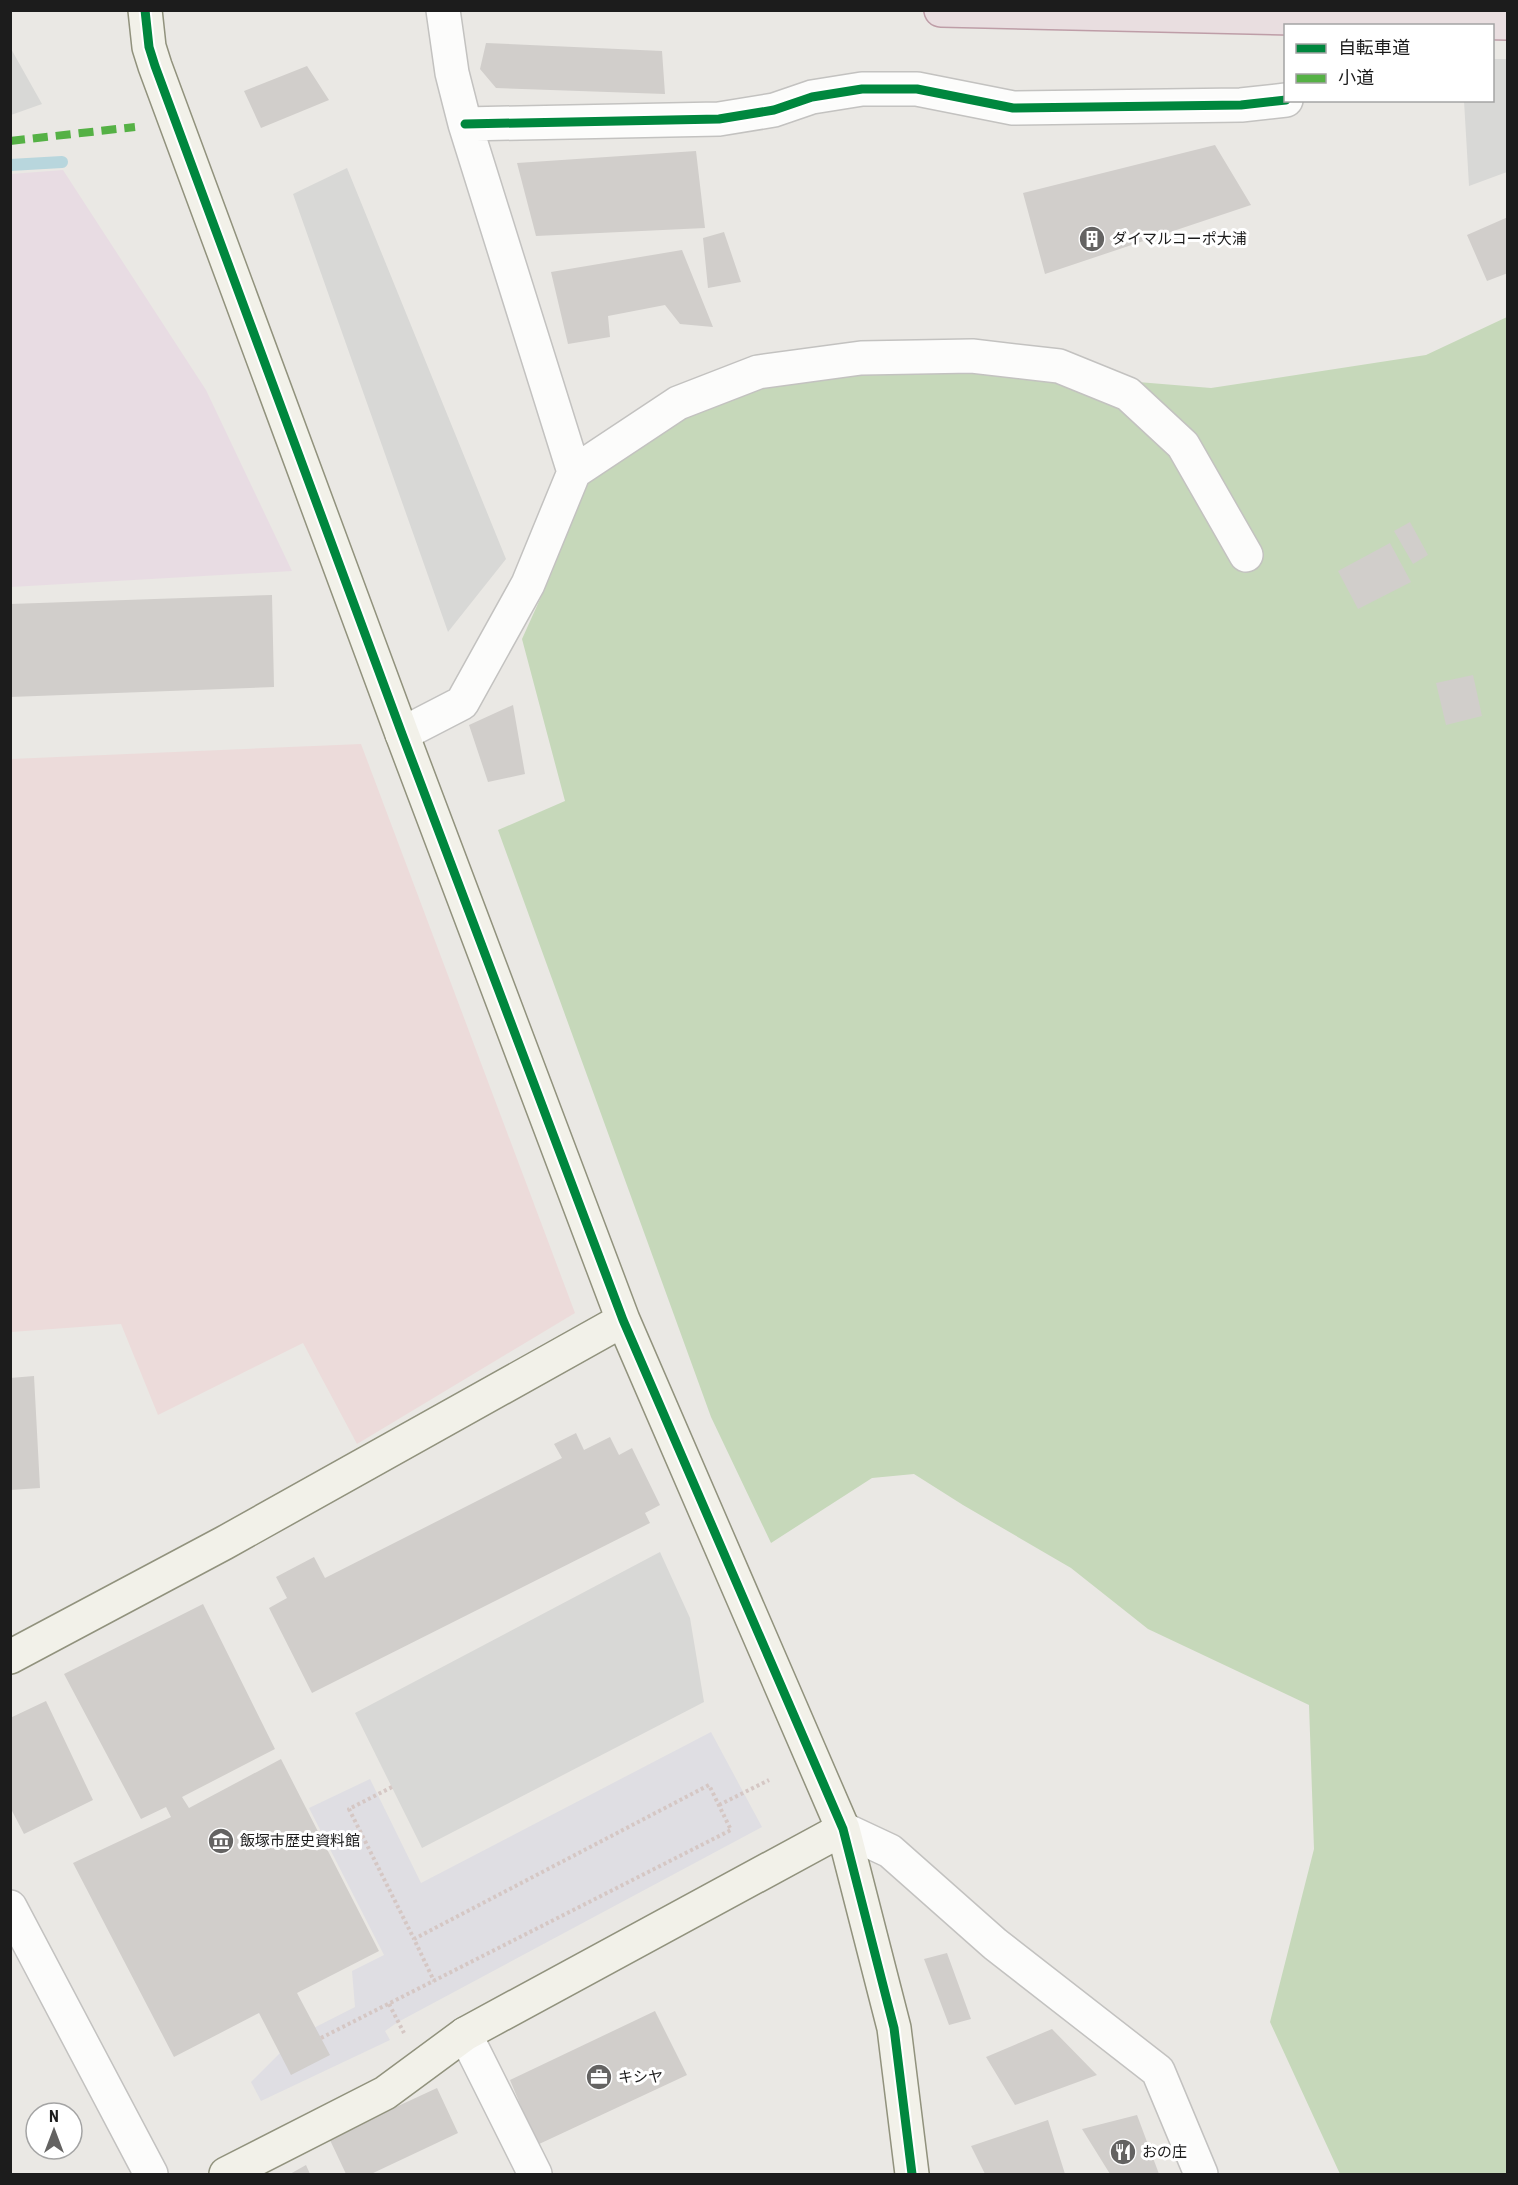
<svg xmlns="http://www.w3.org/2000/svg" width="1518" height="2185" font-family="'Roboto Condensed','Noto Sans JP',sans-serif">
<rect width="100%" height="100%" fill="#eae8e4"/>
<path fill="#ecdbda" d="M361,744L575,1313L357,1444L303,1343L158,1415L121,1324L11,1332V759Z"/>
<path fill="#e8dce3" d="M63,170L206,390L292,571L11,587V174Z"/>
<path fill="#d8d8d6" d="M10,47L42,104L11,115H10Z
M1493,59H1507V172L1469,186L1464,101L1492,100Z
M347,168L506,559L448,632L293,194Z
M660,1552L690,1618L704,1702L422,1848L355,1713Z"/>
<path fill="#c6d8ba" d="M1507,317V2174H1340L1270,2022L1314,1849L1309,1705L1148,1629L1071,1568L963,1505L914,1474L872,1478L771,1543L711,1417L498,830L565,801L522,639L550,577L587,483L686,413L763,385L863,372L966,368L1211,388L1426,355Z"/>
<path fill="#dfdee3" d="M711,1732L762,1827L398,2022L385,2031L390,2040L261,2101L251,2082L296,2037L355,2007L352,1971L384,1955L309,1808L370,1779L421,1883Z"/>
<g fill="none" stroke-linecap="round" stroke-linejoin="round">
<path stroke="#b8d6dd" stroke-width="12" d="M10,165L62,162"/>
</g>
<path fill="#d1cecb" d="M486,43L662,51L665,94L496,88L480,69Z
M307,66L329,100L261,128L244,91Z
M1215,145L1251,205L1045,274L1023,193Z
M696,151L705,228L536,236L517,163Z
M1508,217V273L1487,281L1467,235Z
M724,232L741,282L708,288L703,238Z
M682,250L713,327L680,324L665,305L608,316L610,337L568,344L551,272Z
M1410,522L1428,555L1413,564L1394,531Z
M1390,543L1411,582L1358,609L1338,571Z
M272,595L274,687L10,697V604Z
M1473,675L1482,716L1446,725L1436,683Z
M513,705L525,774L488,782L469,725Z
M34,1376L40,1488L10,1490V1378Z
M576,1433L584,1450L610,1437L619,1455L632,1448L660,1505L645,1513L650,1523L312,1693L269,1608L287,1598L276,1577L314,1557L325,1578L562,1458L554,1444Z
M203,1604L275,1749L182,1797L189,1808L281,1759L379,1951L297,1993L330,2055L291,2075L259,2013L174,2057L73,1863L171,1817L166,1807L141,1819L64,1674Z
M46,1701L93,1800L24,1834L10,1807V1718Z
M947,1953L971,2019L949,2025L924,1959Z
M655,2011L687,2075L537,2145L510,2080Z
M1052,2029L1097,2075L1015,2105L986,2057Z
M437,2088L458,2133L371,2174H346L329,2138Z
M1137,2115L1159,2174H1110L1082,2129Z
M1048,2120L1065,2174H985L971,2146Z
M306,2165L310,2174H290Z"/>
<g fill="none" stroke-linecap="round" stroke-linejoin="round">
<g stroke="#c3c2c0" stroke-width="36">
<path id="street" d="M465,124L719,119L774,110L812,97L862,89H917L1013,108L1241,105L1286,100
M574,472L678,403L758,372L861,358L972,356L1059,366L1128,394L1183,445L1246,555
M402,734L462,703L528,584L574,472L465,124L452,73L443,10
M843,1829L890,1851L995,1944L1158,2071L1201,2174
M10,1907L151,2174
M465,2034L535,2174"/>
</g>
<g stroke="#91927d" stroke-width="36">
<path id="secondary" d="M145,10L149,47L155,66L402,734L623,1320L843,1829L894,2028L912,2174
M10,1657L224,1543L623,1320
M226,2174L385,2093L465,2034L843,1829"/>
</g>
<g stroke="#be9da7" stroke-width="36">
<path id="highway" d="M941,10L1508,23"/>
</g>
<path stroke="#d5c7c4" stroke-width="4" stroke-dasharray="3 3" stroke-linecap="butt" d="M392,1787L349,1809L414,1939
M719,1805L769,1780
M389,2004L404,2033
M321,2038L731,1830L709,1785L414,1939L434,1981"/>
<use href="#street" stroke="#fcfcfb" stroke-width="33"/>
<use href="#secondary" stroke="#f2f1e9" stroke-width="33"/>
<use href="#highway" stroke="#e9dee0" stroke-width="33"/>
<path stroke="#55b145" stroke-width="8" stroke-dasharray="15 8" stroke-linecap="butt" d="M10,141L135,127"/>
<g stroke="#fff" stroke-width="13">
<path id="cycleway" d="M145,10L149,47L155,66L402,734L623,1320L843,1829L894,2028L912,2174
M465,124L719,119L774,110L812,97L862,89H917L1013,108L1241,105L1286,100"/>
</g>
<use href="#cycleway" stroke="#00873e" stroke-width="9"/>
</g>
<defs>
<g id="building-disc" transform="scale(1.35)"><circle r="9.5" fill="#646362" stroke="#fff"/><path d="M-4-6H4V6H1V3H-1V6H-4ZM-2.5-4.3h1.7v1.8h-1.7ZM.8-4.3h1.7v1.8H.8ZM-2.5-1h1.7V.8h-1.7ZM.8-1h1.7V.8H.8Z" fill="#fff"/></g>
<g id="museum-disc" transform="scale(1.35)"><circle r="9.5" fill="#646362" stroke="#fff"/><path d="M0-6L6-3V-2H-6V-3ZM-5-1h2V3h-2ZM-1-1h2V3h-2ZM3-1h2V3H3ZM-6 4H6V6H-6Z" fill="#fff"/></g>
<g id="office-disc" transform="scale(1.35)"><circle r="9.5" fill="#646362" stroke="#fff"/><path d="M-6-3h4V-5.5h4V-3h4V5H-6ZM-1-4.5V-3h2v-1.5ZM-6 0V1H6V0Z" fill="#fff"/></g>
<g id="restaurant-disc" transform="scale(1.35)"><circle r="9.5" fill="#646362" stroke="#fff"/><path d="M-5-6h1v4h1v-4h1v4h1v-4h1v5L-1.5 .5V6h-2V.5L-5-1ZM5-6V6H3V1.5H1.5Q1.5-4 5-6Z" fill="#fff"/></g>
</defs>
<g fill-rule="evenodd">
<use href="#building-disc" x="1092" y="239"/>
<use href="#museum-disc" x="221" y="1841"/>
<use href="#office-disc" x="599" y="2077"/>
<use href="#restaurant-disc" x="1123" y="2152"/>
</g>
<g text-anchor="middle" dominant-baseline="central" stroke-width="6" stroke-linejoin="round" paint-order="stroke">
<g font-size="15" fill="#1c1c1c" stroke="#fff" text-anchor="start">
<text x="1112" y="239">ダイマルコーポ大浦</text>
<text x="240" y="1841">飯塚市歴史資料館</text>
<text x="618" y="2077">キシヤ</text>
<text x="1142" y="2152">おの庄</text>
</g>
</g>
<rect width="1518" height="2185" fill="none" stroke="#1c1c1c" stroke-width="24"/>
<rect x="1284" y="24" width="210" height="78" fill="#ffffff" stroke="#a4a4a4" stroke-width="1.5"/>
<rect x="1296" y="44" width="30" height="9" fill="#00873e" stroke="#a4a4a4" stroke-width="1.5"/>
<text x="1338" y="54" font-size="18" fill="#1c1c1c">自転車道</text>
<rect x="1296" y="74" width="30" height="9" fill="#55b145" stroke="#a4a4a4" stroke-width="1.5"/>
<text x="1338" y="84" font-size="18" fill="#1c1c1c">小道</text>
<g transform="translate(54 2131)"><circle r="28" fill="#ffffff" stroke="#a4a4a4" stroke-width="1.5"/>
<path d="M0-4.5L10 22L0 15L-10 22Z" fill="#646362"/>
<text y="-9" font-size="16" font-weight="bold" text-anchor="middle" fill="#1c1c1c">N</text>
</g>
</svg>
